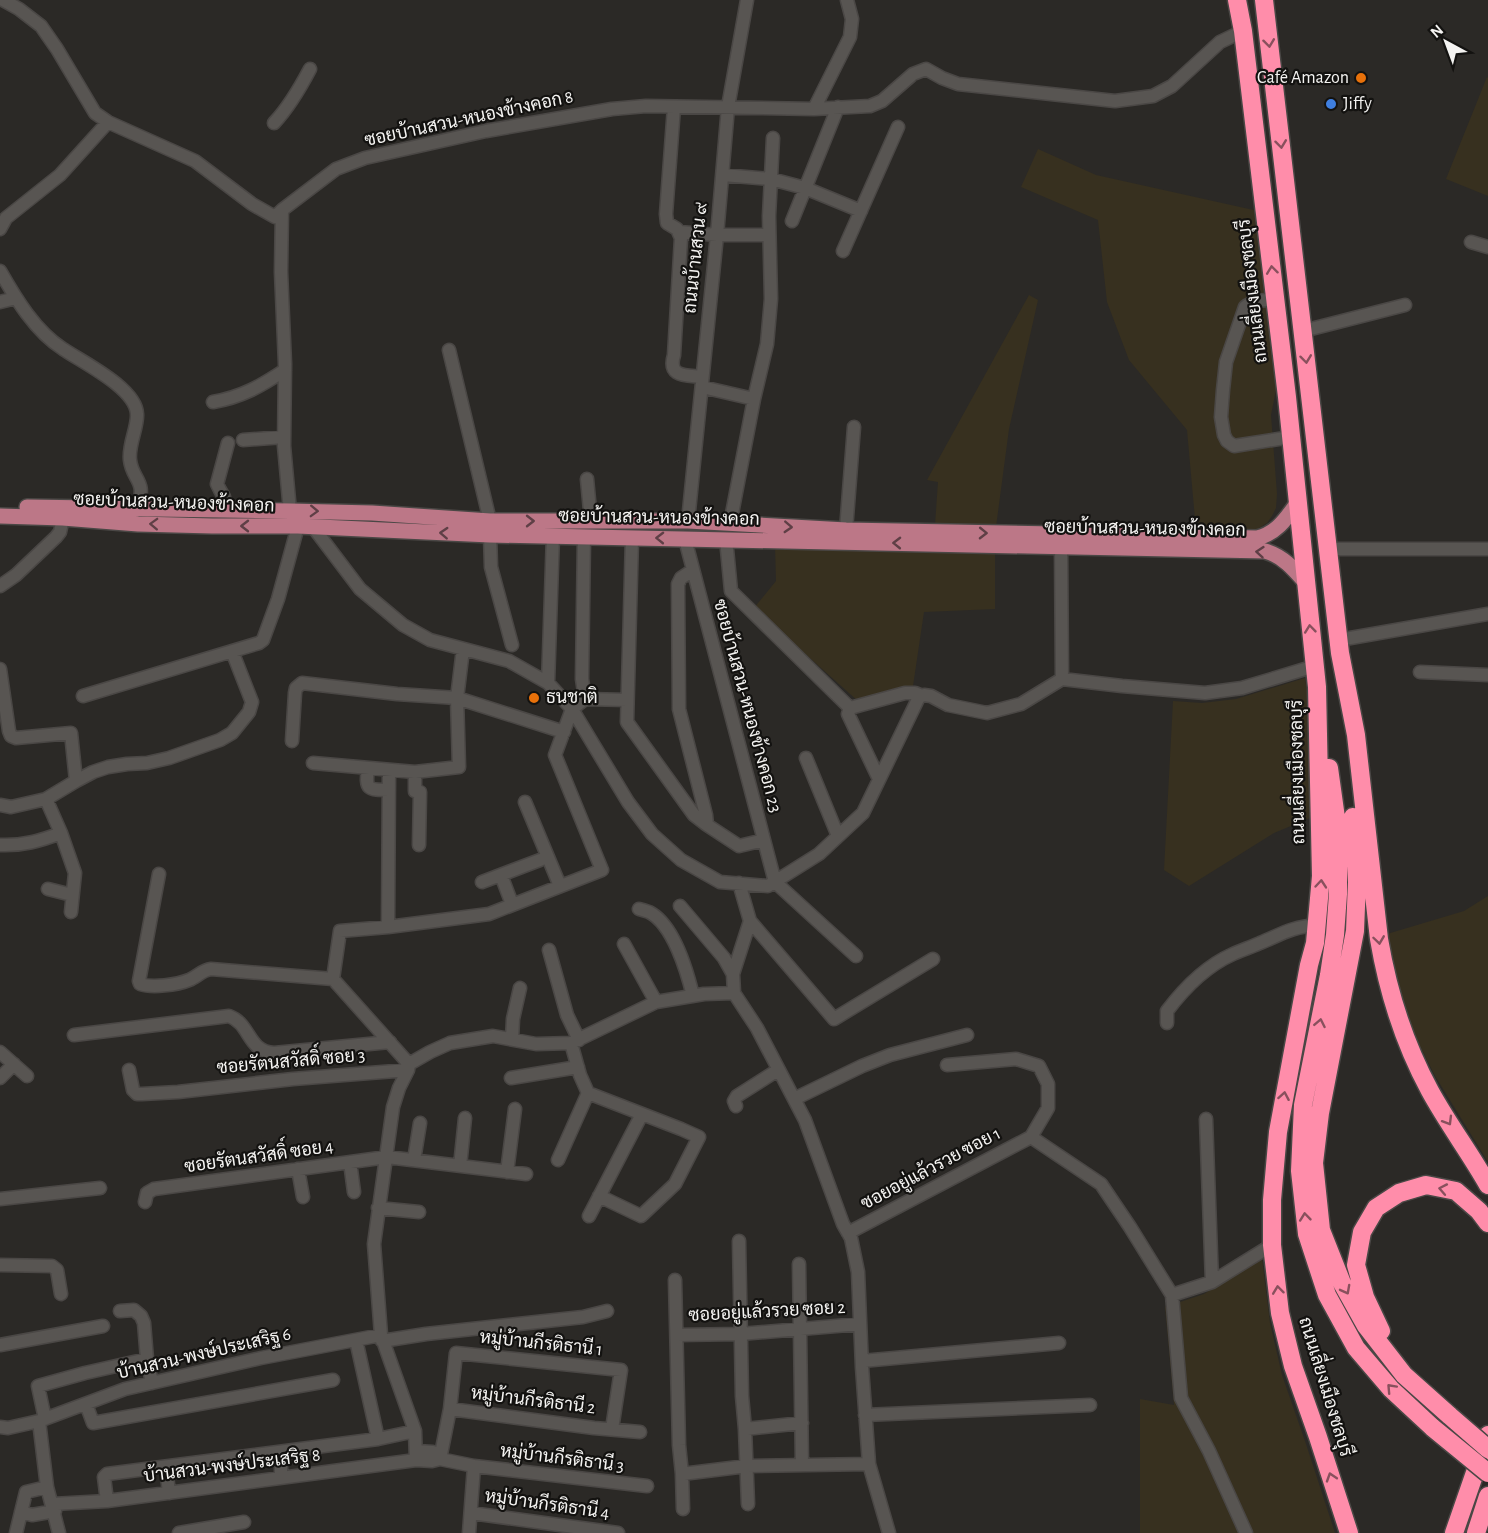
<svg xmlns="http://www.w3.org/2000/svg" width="1488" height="1533" font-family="'Alegreya Sans',Sarabun,sans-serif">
<rect width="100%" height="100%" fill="#2b2926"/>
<path fill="#37301f" d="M1487,77L1488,78V196L1446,179Z
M1038,149L1096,175L1258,211L1276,390L1271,415L1277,494L1276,508L1272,516L1267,523L1259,528L1250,531L1196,530L1187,430L1129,360L1107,302L1098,220L1021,187Z
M1029,295L1038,300L1009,429L996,527L935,525L938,482L927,480Z
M775,545L995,549V609L924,612L913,686L859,702L754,608L776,581Z
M1305,678L1308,698L1310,818L1274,833L1189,886L1164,870L1173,701L1202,703L1236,699Z
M1488,896V1162L1435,1076L1418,1042L1403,1003L1392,963L1387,934L1464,911Z
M1262,1258L1270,1323L1282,1375L1306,1444L1335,1533H1140V1399L1174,1405L1165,1307L1204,1294Z"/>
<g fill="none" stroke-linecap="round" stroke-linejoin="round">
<g stroke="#4a4745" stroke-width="15">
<path id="minor" d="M3,0L19,9L41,26L57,49L95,113L108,122L195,161L252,204L275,217L282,210
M674,107L666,214L667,223L677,229L681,238L674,355C667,378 687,375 702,377
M814,109L850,37L852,19L847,0
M274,123C289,107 300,88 310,69
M723,175L771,179L805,188L861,211
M792,221L838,107
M0,229L6,218L60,175L108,122
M679,232L717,235H769
M1471,242L1488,247
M843,251L898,127
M0,271C16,299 35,331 63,349C82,362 136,388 137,414C138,427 128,445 130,460C132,480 148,481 137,507
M1275,300C1265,300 1253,300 1245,307L1226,362L1223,390L1221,417L1224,435L1227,441L1234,446L1291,437
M0,302L16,298
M1303,331L1405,305
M449,350L490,521
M702,387L754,399
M213,402C242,397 261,386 285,370
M243,440L284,437
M587,479L591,521
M225,509L224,497L220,490L217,484L228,443
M290,511L284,446L285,364L281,272L282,210L336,169L365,158L486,131L612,109L646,106L814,109L870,106L882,101L913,74L926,69L942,78L958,84L1115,101L1153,96L1172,86L1220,42L1243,31
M688,521L717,235L728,107L747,0
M730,524L754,399L767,344L771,299L769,216L773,138
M313,527L360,589L403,625L430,640L509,661L548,683L572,709L628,802L652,834L681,860L720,882L768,886L819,854L863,813L919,697L924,695L931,696L948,705L987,713L1021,704L1062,679L1122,686L1205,693L1242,688L1315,666
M846,530L854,427
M490,535L491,567L512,645
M632,538L627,722L694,815L707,825
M685,539L775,882
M726,539L731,591L850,708
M1061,546L1062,679
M1328,549H1488
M693,570L681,578L678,584L679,709L706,815L707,825L739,846L764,840
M0,586L16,575L56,537L60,532L63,518
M1339,640L1488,614
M0,669L9,731L11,736L16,738L71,733L76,781L46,799L11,807L0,805
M1420,672L1488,675
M548,683L553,535
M83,696L259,643L263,640L278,599L298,526
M585,699L627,700
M850,708L848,714L879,779
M850,708L905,693H915L922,696
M292,741L295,693L296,688L302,683L397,694L457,698L564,732
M806,758L838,836
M313,763L415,772L459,767L457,698L463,649
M368,768C365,790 368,790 389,790
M415,772V791L420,792L419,845
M76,781L93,772L108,767L127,764L147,763L169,758L220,740L232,733L249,712L252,702L232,651
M46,799L61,833L75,873L71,912
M525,802L560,886
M0,845C22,846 40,841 61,833
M159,874L139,981L140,984C152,988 177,985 189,980C197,977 202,970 211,969L333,979
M501,875L512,904
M482,882L540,860
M775,882L856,956
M739,883L750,921L733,974L734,993L757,1028L805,1120L843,1224L851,1238L858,1272L862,1367L869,1464L889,1533
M48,889L72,895
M680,906L724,958L733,974
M639,909C643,910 646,911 649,912C673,924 687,971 693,996
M750,921L834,1019L933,959
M388,927L389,770
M624,944L656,1002
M549,950L567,1015L579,1040
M1167,1023V1011C1185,987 1206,966 1233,954C1242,950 1251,947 1260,943C1282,934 1291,927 1317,925
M74,1035L229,1016C251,1024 247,1051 274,1053L390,1042
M512,1039L513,1019L520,988
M571,1043L580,1075L588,1093L681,1129L699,1137L675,1184L641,1216L599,1196
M0,1052L27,1076
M409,1064L333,979L340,931L388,927L489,914L602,870L555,755L572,709L585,699L582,679L584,537
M947,1065L1016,1059L1039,1066L1048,1084V1108L1031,1137
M129,1070L133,1090L137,1094H142L178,1092L293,1079L408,1070
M0,1078L14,1064
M511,1078L578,1067
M794,1099L862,1066L890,1055L967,1035
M736,1106L734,1101L737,1096L778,1070
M1206,1119L1212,1282
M1031,1137L1101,1184L1130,1227L1172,1295L1181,1398L1209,1451L1246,1533
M414,1160L420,1123
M558,1160L588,1093
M350,1162L354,1192
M460,1166L465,1118
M298,1169L303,1197
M507,1172L515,1109
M0,1199L100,1188
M145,1202L147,1193L154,1189L387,1157L526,1174
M378,1208L419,1212
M589,1216L642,1114
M848,1233L1031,1137
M739,1241L742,1396L745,1429L748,1504
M799,1264L802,1465
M0,1265L52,1266L57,1270L61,1294
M675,1280L679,1445L682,1474L683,1509
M1172,1295L1212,1282L1272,1245
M120,1311L134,1310L141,1316L144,1323L147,1359L152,1383
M677,1335L740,1334L860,1324
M356,1340L378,1439L415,1431
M382,1341L426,1334L583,1317L607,1311
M0,1345L103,1326
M862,1361L1059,1343
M86,1404L93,1423L333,1380
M450,1409L594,1428L640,1432
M865,1415L1090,1405
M45,1419L38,1386L85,1373L147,1359
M39,1421L125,1389L261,1358L381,1335
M0,1427L8,1428L39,1421L47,1487L59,1533
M745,1429L802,1423
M416,1451L433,1452L440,1459
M440,1459L450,1409L456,1353L621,1370L612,1429
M416,1460L415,1431L381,1335L374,1244L393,1107L399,1088L408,1070L409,1064L430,1052L450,1043L493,1036L536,1044L571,1043L656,1002L704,994L734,993
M166,1467L169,1493
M682,1474L747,1466L869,1464
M281,1478V1452
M107,1501L104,1477L107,1474L378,1439
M53,1504L107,1501L416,1460L432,1461L440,1459L474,1466L647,1486
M21,1512L32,1515L55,1511
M471,1513L618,1533
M16,1533L26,1492L47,1487
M179,1533L244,1522
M469,1533L474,1466"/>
</g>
<g stroke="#4a4745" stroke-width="18">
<path id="major" d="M27,507L290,511L372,513L490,521H688L846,530L1257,538C1277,533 1286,519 1298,502
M0,516L63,518L138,524L212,526H298L490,535L1265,551C1283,556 1294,569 1306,583"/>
</g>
<g stroke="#4a4745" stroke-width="21">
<path id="highway" d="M1237,0L1243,31L1287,397L1317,687L1321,876L1315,943L1309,965L1278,1132L1272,1200V1245L1280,1313L1293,1366L1318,1437L1349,1533
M1264,0L1340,653L1356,735L1379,939C1388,992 1404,1043 1430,1091C1448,1124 1470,1153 1488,1185
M1329,768L1336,818L1338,858V894L1335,935L1329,975L1303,1105L1300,1171L1307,1234L1327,1295L1356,1348L1391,1389L1433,1428
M1353,817L1357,882L1355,931L1320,1113L1314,1163L1321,1230L1342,1283L1366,1326L1404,1375L1450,1416
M1381,1331L1365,1297L1356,1265L1362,1232L1376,1208L1399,1193L1426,1185L1456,1191L1479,1211L1488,1223
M1454,1533L1488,1435
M1476,1533L1488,1496"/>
</g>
<use href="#minor" stroke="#585552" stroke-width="12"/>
<use href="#major" stroke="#bc7787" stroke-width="15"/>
<use href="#highway" stroke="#ff8daa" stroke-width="18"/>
<g stroke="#4a4745" stroke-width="21" stroke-linecap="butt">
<path id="highway-bridge" d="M1450,1416L1488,1449
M1433,1428L1488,1473"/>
</g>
<use href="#highway-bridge" stroke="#ff8daa" stroke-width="18"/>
</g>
<defs><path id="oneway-chevron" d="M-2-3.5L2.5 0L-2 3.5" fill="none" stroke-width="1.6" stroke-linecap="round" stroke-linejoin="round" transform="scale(1.5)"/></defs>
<g stroke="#89505d">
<use href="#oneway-chevron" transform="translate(1269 43) rotate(83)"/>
<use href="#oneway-chevron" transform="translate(1281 144) rotate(83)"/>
<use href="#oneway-chevron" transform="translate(1272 270) rotate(-97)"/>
<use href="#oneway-chevron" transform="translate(1306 359) rotate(83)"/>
<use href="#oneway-chevron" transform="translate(1310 629) rotate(-96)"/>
<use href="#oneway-chevron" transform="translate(1321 884) rotate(-85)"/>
<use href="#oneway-chevron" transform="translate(1379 940) rotate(82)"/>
<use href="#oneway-chevron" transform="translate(1320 1023) rotate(-79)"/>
<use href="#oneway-chevron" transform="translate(1284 1096) rotate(-80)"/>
<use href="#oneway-chevron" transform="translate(1448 1121) rotate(59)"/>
<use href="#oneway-chevron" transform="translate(1443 1189) rotate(-169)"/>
<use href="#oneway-chevron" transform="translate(1305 1217) rotate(-96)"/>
<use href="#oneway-chevron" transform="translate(1278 1290) rotate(-97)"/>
<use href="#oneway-chevron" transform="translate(1346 1290) rotate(62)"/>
<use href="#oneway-chevron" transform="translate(1391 1388) rotate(-133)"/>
<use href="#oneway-chevron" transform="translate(1331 1477) rotate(-108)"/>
</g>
<g stroke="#5f3f46">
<use href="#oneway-chevron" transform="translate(314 511) rotate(2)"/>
<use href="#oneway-chevron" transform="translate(530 521)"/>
<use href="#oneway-chevron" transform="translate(154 524) rotate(-178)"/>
<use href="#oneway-chevron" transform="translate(245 526) rotate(-180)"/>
<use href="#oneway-chevron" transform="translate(788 527) rotate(3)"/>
<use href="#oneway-chevron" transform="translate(444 533) rotate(-177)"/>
<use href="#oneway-chevron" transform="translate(983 533) rotate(1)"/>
<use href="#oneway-chevron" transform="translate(660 538) rotate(-179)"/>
<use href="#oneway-chevron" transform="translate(897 543) rotate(-179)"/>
<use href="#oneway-chevron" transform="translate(1260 552) rotate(-175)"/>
</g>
<g fill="#e8710a" stroke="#131210" stroke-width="2">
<circle cx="1361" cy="78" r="6"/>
<circle cx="534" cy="698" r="6"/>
</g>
<circle fill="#3f7fe0" stroke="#131210" stroke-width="2" cx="1331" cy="104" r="6"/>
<g text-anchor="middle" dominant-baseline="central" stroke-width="4.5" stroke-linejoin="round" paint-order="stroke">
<g font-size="18" fill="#f4f3f1" stroke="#131210" text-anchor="start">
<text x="1349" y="78" text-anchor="end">Café Amazon</text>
<text x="1343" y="104">Jiffy</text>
<text x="546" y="698">ธนชาติ</text>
</g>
<g font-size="18" fill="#f4f3f1" stroke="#131210">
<text transform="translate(469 119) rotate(-12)">ซอยบ้านสวน-หนองข้างคอก 8</text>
<text transform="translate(696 258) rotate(-84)">ถนนบ้านสวน ๙</text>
<text transform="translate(1253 291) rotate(-97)">ถนนเลี่ยงเมืองชลบุรี</text>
<text transform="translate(174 503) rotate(2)">ซอยบ้านสวน-หนองข้างคอก</text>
<text transform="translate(659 518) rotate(1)">ซอยบ้านสวน-หนองข้างคอก</text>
<text transform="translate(1145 529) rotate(1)">ซอยบ้านสวน-หนองข้างคอก</text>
<text transform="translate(747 706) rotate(75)">ซอยบ้านสวน-หนองข้างคอก 23</text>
<text transform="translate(1298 772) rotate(-91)">ถนนเลี่ยงเมืองชลบุรี</text>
<text transform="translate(291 1062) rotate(-5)">ซอยรัตนสวัสดิ์ ซอย 3</text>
<text transform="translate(259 1157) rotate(-8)">ซอยรัตนสวัสดิ์ ซอย 4</text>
<text transform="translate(931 1169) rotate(-28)">ซอยอยู่แล้วรวย ซอย 1</text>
<text transform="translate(767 1312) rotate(-3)">ซอยอยู่แล้วรวย ซอย 2</text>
<text transform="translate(541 1344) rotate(6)">หมู่บ้านกีรติธานี 1</text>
<text transform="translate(204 1354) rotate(-13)">บ้านสวน-พงษ์ประเสริฐ 6</text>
<text transform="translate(1325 1387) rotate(73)">ถนนเลี่ยงเมืองชลบุรี</text>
<text transform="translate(533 1401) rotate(7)">หมู่บ้านกีรติธานี 2</text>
<text transform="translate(562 1459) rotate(7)">หมู่บ้านกีรติธานี 3</text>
<text transform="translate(232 1466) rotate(-7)">บ้านสวน-พงษ์ประเสริฐ 8</text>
<text transform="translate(547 1505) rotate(8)">หมู่บ้านกีรติธานี 4</text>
</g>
</g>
<g transform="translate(1446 42) rotate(319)" stroke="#131210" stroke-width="4.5" paint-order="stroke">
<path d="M0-4.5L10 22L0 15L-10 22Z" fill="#f4f3f1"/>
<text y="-9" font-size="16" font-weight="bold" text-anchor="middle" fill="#f4f3f1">N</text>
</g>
</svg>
